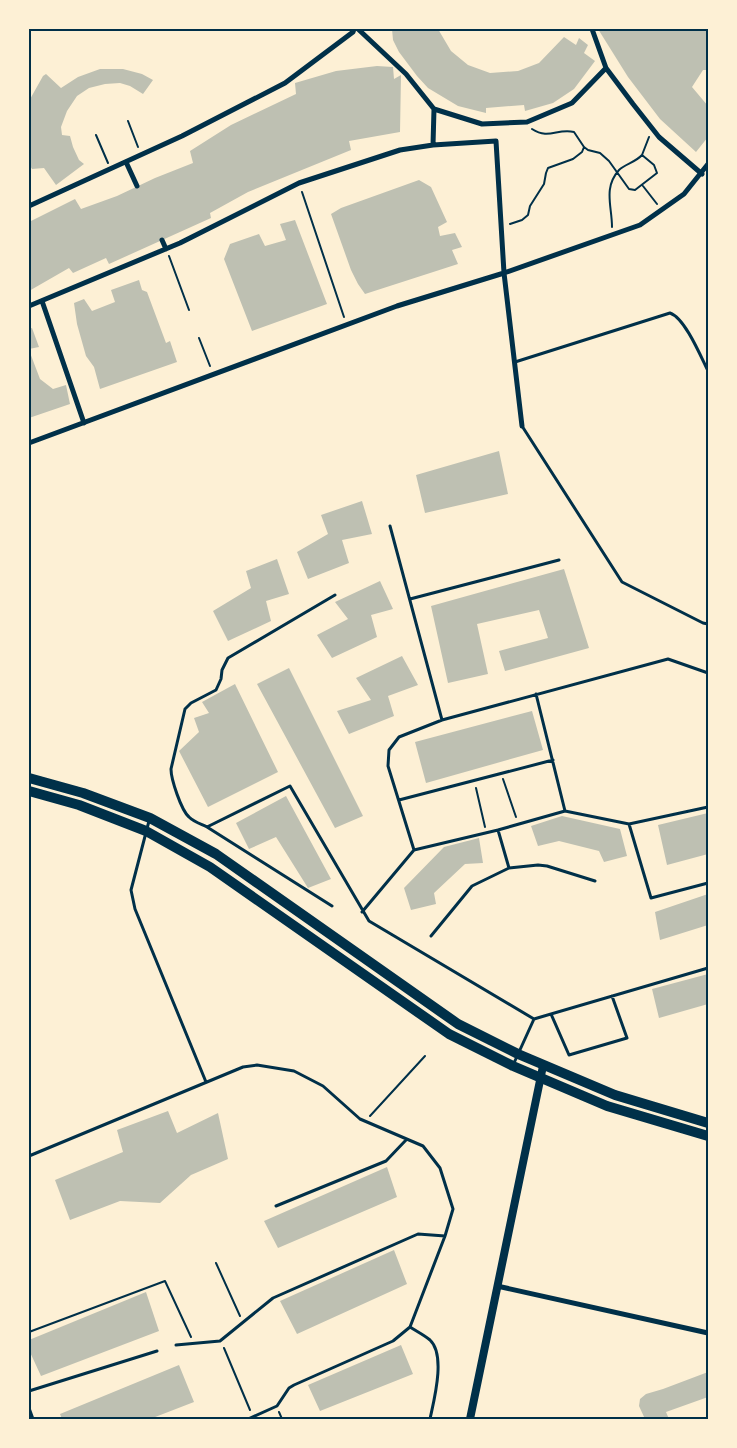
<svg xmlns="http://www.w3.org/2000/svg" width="737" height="1448" font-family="'Source Serif 4',serif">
<rect width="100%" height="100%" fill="#fdf0d5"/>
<path fill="#bec0b2" d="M392,29H438L451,51L468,65L490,73L518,71L539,63L564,37L576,45L579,38L588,45L584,53L595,61L574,89L553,103L525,111L524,105L486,108V113L458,106L428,88L417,76L399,52L393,40Z
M598,29H708V70H703L692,87L708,106V137L696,152L660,119L628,77Z
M377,66L393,67L394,79L401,75L400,132L349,141L351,150L248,192L210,213L211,218L109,264L106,258L73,273L69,268L29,291V222L75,199L81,209L117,196L155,178L193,163L190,151L231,125L296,94L295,83L336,71Z
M100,69H123L142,74L153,80L143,94L130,86L120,83L105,84L89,88L77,96L67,111L61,127L62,135L70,136L73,147L79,160L84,164L56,185L44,168L32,169L29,164V101L43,76L46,74L61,88L78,77Z
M419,180L431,187L447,222L438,227L440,236L455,233L462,247L452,250L458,264L365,294L358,284L351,270L331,214L341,208Z
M295,220L327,304L252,331L224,259L230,244L259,234L265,246L286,240L280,224Z
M139,280L142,290L147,292L166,343L170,341L177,362L100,389L94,367L86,356L77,324L74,303L84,299L92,311L115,302L111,290Z
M32,328L39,347L29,349V329Z
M29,350L40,379L53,389L66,385L70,404L29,418Z
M499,451L508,494L425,513L416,475Z
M362,501L372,534L342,540L349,563L308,579L297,552L328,534L321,515Z
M277,559L289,594L266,601L271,621L228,641L213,611L251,588L246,571Z
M564,569L589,648L505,671L499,651L548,638L539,610L477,624L488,674L448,683L431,606Z
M380,581L393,609L371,615L377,637L332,658L317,635L348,619L335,602Z
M402,656L418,685L388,696L394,716L349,734L337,711L371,700L356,678Z
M289,668L363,816L335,828L257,684Z
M235,684L278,772L208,807L179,751L199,732L194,718L209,713L202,702Z
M532,711L543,750L426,783L415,742Z
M286,796L331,879L308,888L276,837L249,849L236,823Z
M708,813V854L667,865L658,825Z
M562,816L620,829L627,856L604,862L599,851L559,841L538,846L531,826Z
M479,838L483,863L465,864L434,893L436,904L411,910L404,888L444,847Z
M708,894V925L660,940L655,912Z
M708,974V1004L659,1018L652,989Z
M168,1111L177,1133L218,1113L228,1159L191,1175L160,1203L120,1201L70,1220L55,1180L123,1152L117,1130Z
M387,1167L397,1197L278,1248L264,1221Z
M394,1250L407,1284L297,1334L280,1301Z
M146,1292L159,1331L41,1376L29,1350V1340Z
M401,1345L413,1374L320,1411L308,1385Z
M179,1365L194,1402L150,1419H62L60,1414Z
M708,1372V1397L666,1412L669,1419H645L639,1406L640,1399L646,1394L663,1389Z"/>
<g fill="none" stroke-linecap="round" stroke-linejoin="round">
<path stroke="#003049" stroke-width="2" d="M128,121L138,147
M532,129C549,140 557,128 574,132L584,147L588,150L600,153L609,161L629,189L635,190L657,173L654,165L642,155L649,137
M96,135L108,163
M643,186L657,204
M302,192L344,317
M510,224L522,220L528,215L530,206L544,184L546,173L548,168L573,159L582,152L584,147
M612,227C612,206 603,188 619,170C625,164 636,162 642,155
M169,256L189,310
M199,338L210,366
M503,779L516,817
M476,788L485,827
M370,1116L425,1056
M216,1263L240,1316
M29,1332L165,1281L191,1337
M224,1348L250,1410
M279,1412L282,1419"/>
<path stroke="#003049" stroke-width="3" d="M515,362L670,313C685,318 701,357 708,371
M522,426L622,582L703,623L708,624
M390,526L442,720
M410,599L559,560
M536,694L565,811
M399,800L553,760
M149,821L131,890L135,909L206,1082
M629,824L651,898L708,883
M207,827C201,824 194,822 189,817C181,810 171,779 171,769L185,709L191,703L216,690L221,679L222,670L228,658L335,595
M414,850L498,830L565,811L629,824L708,807
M509,868L538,865L547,866L595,881
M332,906L207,827L290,786L369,921L534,1019L514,1063
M362,912L414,850L388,766L389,750L399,737L442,720L668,659L708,673
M431,936L472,886L509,868L498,830
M551,1014L569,1055L627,1038L612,996
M534,1019L708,968
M29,1156L243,1067L257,1065L294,1071L323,1086L360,1119L423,1146L440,1168L453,1209L445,1236L410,1327L393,1341L294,1385L289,1388L277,1406L248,1419
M276,1206L386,1161L406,1140
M410,1327C416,1331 424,1335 430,1340C446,1355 434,1400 430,1419
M176,1345L220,1341L273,1298L418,1234L445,1236
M29,1391L157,1351
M29,1408L33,1419"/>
<path stroke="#003049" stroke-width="5" d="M358,29L406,74L434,109L433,145
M592,29L606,68L633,104L659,137L702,174
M434,109L482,124L527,122L572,103L606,68
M126,162L137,186
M29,206L182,136L285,83L353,32L354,29
M162,240L166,249
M42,301L84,423
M29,306L180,243L299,183L400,150L433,145L496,141L504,273L522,426
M29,443L397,306L504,273L640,225L684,194L708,164
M497,1286L708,1333"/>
<path stroke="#003049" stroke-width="8" d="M470,1419L543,1066"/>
<path stroke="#003049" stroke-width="10" d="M29,778L83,793L150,818L216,854L458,1024L518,1054L615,1095L708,1123
M29,791L79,805L146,831L210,867L449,1034L513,1066L607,1106L708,1136"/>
</g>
<rect width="737" height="1448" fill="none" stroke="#fdf0d5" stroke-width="60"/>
<rect x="30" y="30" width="677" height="1388" fill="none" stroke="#003049" stroke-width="2"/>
</svg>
